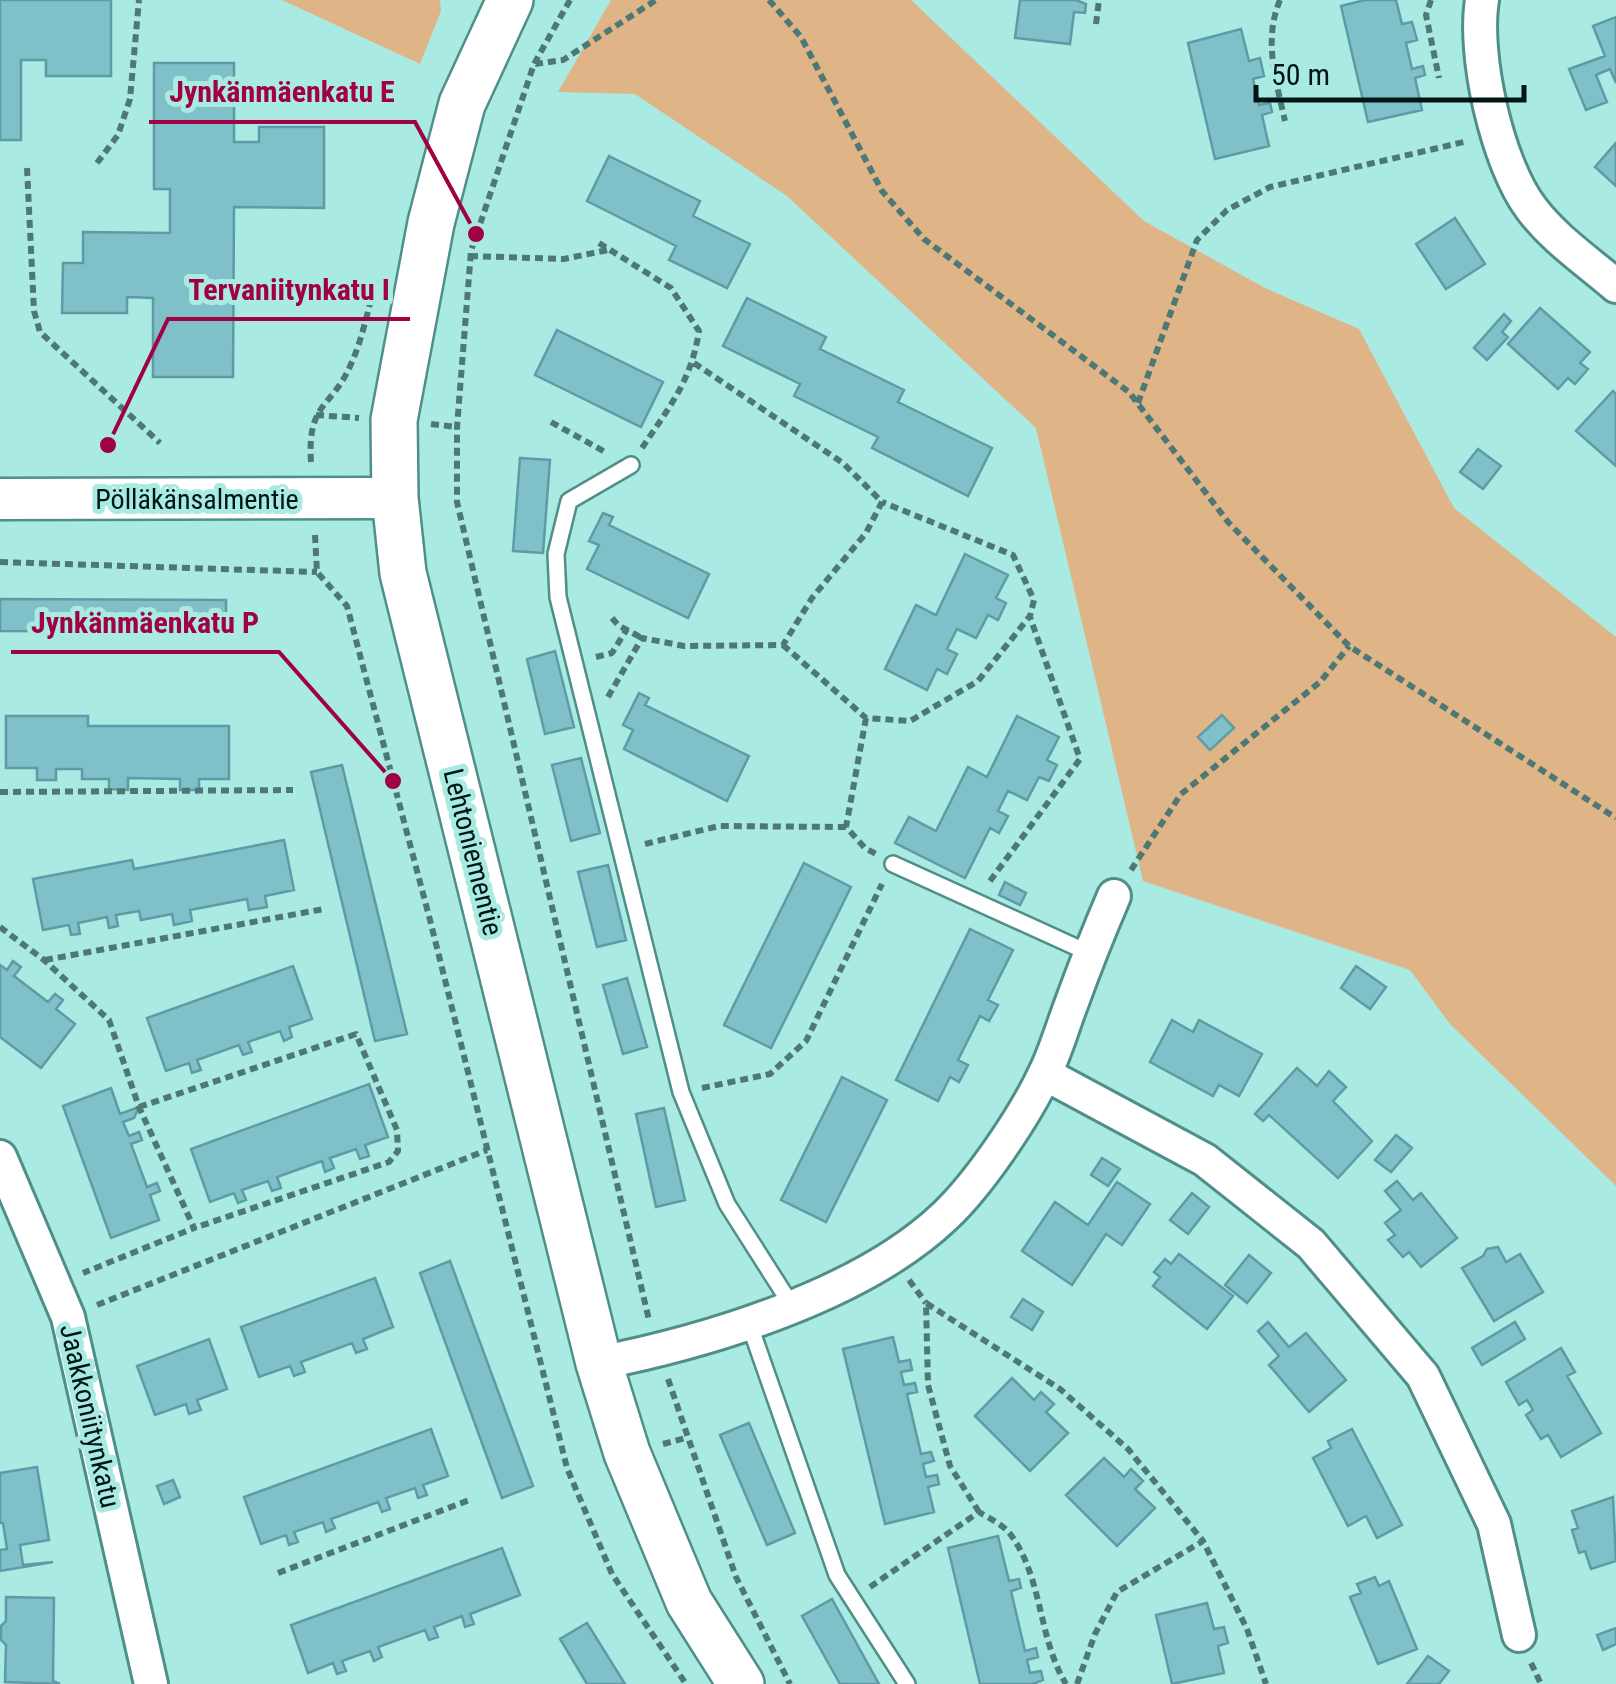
<svg xmlns="http://www.w3.org/2000/svg" width="1616" height="1684" font-family="'Roboto Condensed',sans-serif">
<rect width="100%" height="100%" fill="#a9eae3"/>
<path fill="#dfb588" d="M282,0H440L441,11L420,64Z
M611,0H911L1144,221L1265,288L1359,329L1454,508L1616,637V1186L1450,1024L1410,970L1143,881L1036,428L787,196L635,94L558,92Z"/>
<path fill="#80c0c9" stroke="#5d9ca6" stroke-width="2.5" d="M0,0H111V76H46V60H21V140H0Z
M1020,0H1076L1086,4L1085,13L1074,12L1070,44L1015,38Z
M1365,0H1396L1402,24L1412,22L1417,40L1406,43L1412,69L1423,66L1425,75L1415,78L1422,110L1368,122L1341,6Z
M1616,17V83L1610,69L1596,75L1607,102L1586,110L1569,69L1605,56L1593,26Z
M1241,29L1249,61L1260,58L1264,76L1253,79L1259,105L1270,103L1272,112L1262,115L1269,146L1215,159L1188,43Z
M154,63H234V142H259V127H324V208L234,207L233,377H153V298L127,297V313H62L63,263H83V232L170,233V189H154Z
M1616,143V186L1595,167Z
M609,156L700,201L693,216L750,244L727,288L669,260L676,246L587,201Z
M1455,218L1485,264L1446,289L1416,244Z
M747,298L826,337L820,349L904,390L898,402L992,448L968,496L872,448L878,437L794,396L800,384L723,346Z
M1540,308L1590,352L1580,363L1588,369L1575,384L1568,378L1558,389L1508,344Z
M1504,314L1511,321L1502,332L1508,337L1487,360L1474,348Z
M557,330L663,382L641,427L535,375Z
M1613,391L1616,394V466L1576,431Z
M1478,449L1501,466L1483,489L1460,472Z
M520,458L550,460L543,553L513,551Z
M603,513L613,517L609,525L709,574L688,618L587,569L599,545L589,541Z
M965,554L1008,575L996,598L1006,603L998,620L988,615L976,638L957,629L947,649L957,654L947,674L937,669L927,690L885,669L916,605L936,615Z
M0,599L226,600V632L0,631Z
M555,651L574,727L545,734L527,659Z
M639,693L649,698L645,705L749,756L727,801L624,749L633,730L623,725Z
M1222,715L1234,728L1210,750L1198,737Z
M6,716H88V726H229V779H199V790H180V779L128,778V790L109,789V779H82V769H56V780H37V768H6Z
M1017,716L1059,737L1047,760L1057,765L1049,781L1039,777L1027,800L1008,791L998,811L1008,816L999,833L990,828L965,878L895,843L909,817L936,831L968,767L987,777Z
M581,758L600,833L571,841L552,765Z
M342,765L407,1034L375,1041L311,772Z
M284,840L294,890L265,896L267,907L249,910L247,899L190,910L192,921L174,925L172,914L141,920L139,911L116,915L118,926L109,928L107,917L78,923L80,934L71,935L69,925L43,930L33,879L132,860L134,869Z
M804,863L851,887L771,1048L724,1025Z
M608,865L626,940L597,947L578,872Z
M1005,882L1026,893L1020,905L999,895Z
M970,929L1013,950L988,1000L998,1005L989,1021L980,1016L958,1060L968,1065L959,1082L950,1077L938,1101L896,1080Z
M13,961L21,967L14,976L48,1002L55,994L63,1000L56,1009L75,1024L41,1068L0,1037V965L7,970Z
M293,966L312,1019L289,1027L292,1037L284,1041L280,1031L248,1042L252,1052L243,1055L239,1045L197,1060L201,1070L192,1073L189,1063L166,1071L147,1018Z
M1356,966L1386,987L1370,1009L1341,988Z
M627,978L647,1047L623,1054L603,985Z
M1172,1020L1193,1032L1199,1020L1262,1054L1239,1096L1219,1085L1213,1096L1150,1062Z
M1297,1068L1317,1086L1329,1071L1346,1087L1333,1101L1372,1141L1338,1178L1269,1115L1263,1121L1255,1114Z
M842,1077L887,1100L826,1222L781,1200Z
M369,1084L388,1137L365,1145L369,1156L360,1159L356,1149L330,1158L334,1168L325,1172L322,1161L277,1177L281,1188L272,1191L268,1181L242,1190L246,1200L238,1203L234,1193L210,1202L191,1149Z
M111,1088L120,1114L139,1107L134,1118L123,1122L129,1136L139,1132L142,1140L131,1144L147,1187L157,1183L160,1191L150,1195L159,1220L111,1238L63,1106Z
M664,1108L685,1200L656,1207L636,1114Z
M1396,1135L1412,1148L1391,1172L1375,1160Z
M1102,1158L1120,1169L1108,1186L1091,1175Z
M1397,1181L1413,1200L1421,1193L1457,1238L1421,1267L1409,1252L1403,1257L1388,1240L1395,1235L1385,1223L1401,1210L1385,1191Z
M1117,1182L1150,1204L1122,1245L1106,1234L1072,1285L1022,1251L1055,1202L1088,1225Z
M1192,1193L1209,1207L1188,1234L1170,1220Z
M1498,1247L1506,1262L1520,1254L1543,1292L1494,1321L1462,1268L1483,1256L1487,1249Z
M1179,1254L1233,1296L1207,1329L1153,1286L1160,1277L1154,1272L1165,1259L1171,1264Z
M1249,1255L1271,1273L1247,1303L1225,1285Z
M450,1261L533,1486L502,1498L420,1273Z
M375,1278L393,1327L363,1339L367,1349L356,1353L352,1343L301,1362L305,1372L294,1376L290,1366L259,1377L241,1327Z
M1023,1299L1043,1312L1032,1330L1011,1317Z
M1268,1322L1289,1347L1306,1333L1346,1380L1309,1412L1269,1365L1279,1356L1258,1331Z
M1515,1322L1525,1339L1482,1365L1472,1348Z
M893,1337L899,1362L910,1360L912,1370L901,1372L904,1385L915,1383L917,1392L907,1394L921,1454L931,1452L934,1461L923,1464L926,1477L937,1475L939,1484L928,1487L934,1512L885,1524L843,1349Z
M209,1339L227,1389L197,1400L201,1410L189,1414L186,1404L155,1415L137,1366Z
M1561,1348L1575,1372L1567,1376L1601,1433L1561,1457L1548,1435L1541,1439L1526,1415L1533,1410L1527,1400L1519,1405L1506,1382Z
M1012,1378L1034,1400L1041,1392L1054,1404L1046,1412L1068,1433L1030,1471L975,1416Z
M749,1423L795,1533L767,1545L720,1435Z
M431,1429L448,1476L423,1485L427,1495L418,1498L415,1488L386,1498L390,1509L382,1512L378,1502L331,1519L335,1528L326,1532L323,1522L294,1532L298,1542L289,1545L286,1535L261,1544L244,1497Z
M1352,1429L1402,1525L1377,1538L1366,1516L1348,1526L1313,1458L1331,1448L1328,1441Z
M1104,1458L1124,1477L1131,1469L1143,1481L1135,1489L1155,1508L1117,1546L1066,1495Z
M37,1467L49,1540L20,1545L23,1565L53,1562L0,1571V1550L7,1549L3,1523H0V1473Z
M173,1480L180,1497L164,1504L157,1486Z
M1613,1497L1616,1561L1591,1569L1585,1551L1579,1553L1572,1530L1578,1528L1572,1511Z
M998,1536L1009,1581L1019,1579L1021,1588L1011,1591L1025,1651L1036,1648L1038,1657L1027,1660L1030,1673L1041,1671L1043,1680L1033,1684H980L948,1548Z
M502,1548L520,1595L470,1614L474,1624L465,1627L462,1616L434,1627L438,1637L429,1640L425,1630L378,1647L382,1657L374,1661L370,1651L342,1661L346,1671L337,1674L333,1663L308,1673L291,1625Z
M1375,1577L1379,1586L1389,1581L1417,1649L1378,1664L1350,1597L1361,1593L1357,1584Z
M6,1597L54,1598L53,1681L60,1684L5,1682L6,1645L1,1640V1626L6,1621Z
M832,1599L879,1684H840L802,1616Z
M1207,1603L1214,1629L1224,1627L1228,1643L1218,1646L1224,1673L1172,1684L1156,1615Z
M587,1623L625,1684H587L560,1639Z
M1616,1628V1644L1603,1650L1597,1635Z
M1428,1656L1449,1671L1439,1684H1407Z"/>
<g fill="none" stroke-linecap="round" stroke-linejoin="round">
<g stroke="#508f89" stroke-width="20">
<path id="service" d="M631,465L569,501L556,554L558,597L681,1092L727,1204L792,1306
M893,864L1089,953
M749,1323L837,1575L907,1684"/>
</g>
<g stroke="#508f89" stroke-width="38">
<path id="minor" d="M1482,0C1473,55 1497,163 1531,208C1553,238 1587,261 1616,286
M1045,1074L1205,1160L1311,1244L1423,1376L1494,1524L1519,1635
M0,1157L68,1317L151,1684
M599,1363C710,1341 862,1295 945,1216C979,1184 1025,1116 1045,1073C1056,1051 1063,1025 1072,1002C1085,966 1099,931 1114,896"/>
</g>
<g stroke="#508f89" stroke-width="45">
<path id="tertiary" d="M0,499L395,498"/>
</g>
<g stroke="#508f89" stroke-width="50">
<path id="secondary" d="M510,0L462,104L431,223L394,420L395,498L403,573L599,1363L627,1453L689,1602L741,1684"/>
</g>
<path stroke="#4e7874" stroke-width="6" stroke-dasharray="8 5" stroke-linecap="butt" d="M570,0L534,64L471,251L457,427V502L649,1320
M769,0L801,37L882,191L924,239L1129,392L1228,522L1349,646L1616,818
M1280,0C1263,40 1276,80 1285,121
M1431,0L1426,15L1439,78
M1096,24L1099,0
M535,64L563,60L656,0
M97,163L118,135L130,99L139,0
M27,168L34,311L40,332L160,443
M599,243L671,288L699,331C691,382 669,407 642,448
M470,256L564,259L608,250
M1138,403L1197,240L1227,210L1270,187L1468,141
M316,415L359,418
M551,422L607,453
M431,424L457,427
M311,462C307,401 332,409 351,364C363,338 368,308 376,281
M315,535L317,572L347,606L430,920L567,1468L612,1574L686,1684
M0,562L317,572
M612,618L618,625L642,638
M783,645L866,718L910,721L978,681L1030,616L1034,600L1013,555L882,502
M596,657L612,653L627,629
M608,697L642,638L684,646L783,645L812,598L866,533L882,502L843,463L694,363
M866,718L846,827L865,848L876,854
M0,792L293,790
M645,844L719,826L846,827
M1131,870L1181,794L1320,682L1349,646
M990,881L1080,759L1030,617
M0,927L44,960L109,1020L139,1107L194,1228L83,1273
M45,960L324,909
M702,1088L770,1074L806,1041L882,884
M139,1107L356,1034L397,1130L398,1151L389,1162L194,1228
M909,1280L926,1303
M97,1305L487,1150
M668,1379L736,1577L790,1684
M663,1444L686,1438
M979,1512L950,1466L928,1385L926,1303L1060,1389L1128,1449L1203,1541
M278,1573L472,1499
M870,1587L979,1512C989,1518 1004,1525 1011,1535C1043,1579 1038,1638 1066,1684
M1531,1663L1541,1684
M1077,1684L1095,1634L1117,1592L1203,1541L1247,1629L1266,1684"/>
<use href="#service" stroke="#fff" stroke-width="15"/>
<use href="#minor" stroke="#fff" stroke-width="32"/>
<use href="#tertiary" stroke="#fff" stroke-width="40"/>
<use href="#secondary" stroke="#fff" stroke-width="45"/>
</g>
<g text-anchor="middle" dominant-baseline="central" stroke-width="10" stroke-linejoin="round" paint-order="stroke">
<g font-size="28" fill="#001614" stroke="#a9eae3">
<text x="197" y="499">Pölläkänsalmentie</text>
<text transform="translate(473 852) rotate(76)">Lehtoniementie</text>
<text transform="translate(90 1416) rotate(77)">Jaakkoniitynkatu</text>
</g>
</g>
<path fill="none" stroke="#9f0142" stroke-width="4" d="M476 234L415 122H149M108 445L168 319H410M393 781L279 652H11"/>
<g fill="#9f0142" stroke="#a9eae3" stroke-width="4">
<circle cx="476" cy="234" r="10"/>
<circle cx="108" cy="445" r="10"/>
<circle cx="393" cy="781" r="10"/>
</g>
<g font-size="30" text-anchor="middle" font-weight="bold" fill="#9f0142" stroke="#a9eae3" stroke-width="10" stroke-linejoin="round" paint-order="stroke">
<text x="282" y="102">Jynkänmäenkatu E</text>
<text x="289" y="300">Tervaniitynkatu I</text>
<text x="145" y="633">Jynkänmäenkatu P</text>
</g>
<path d="M1256 85v15h268v-15" fill="none" stroke="#001614" stroke-width="5"/>
<text x="1271" y="85" font-size="30" fill="#001614" stroke="#a9eae3" stroke-width="8" paint-order="stroke">50 m</text>
</svg>
